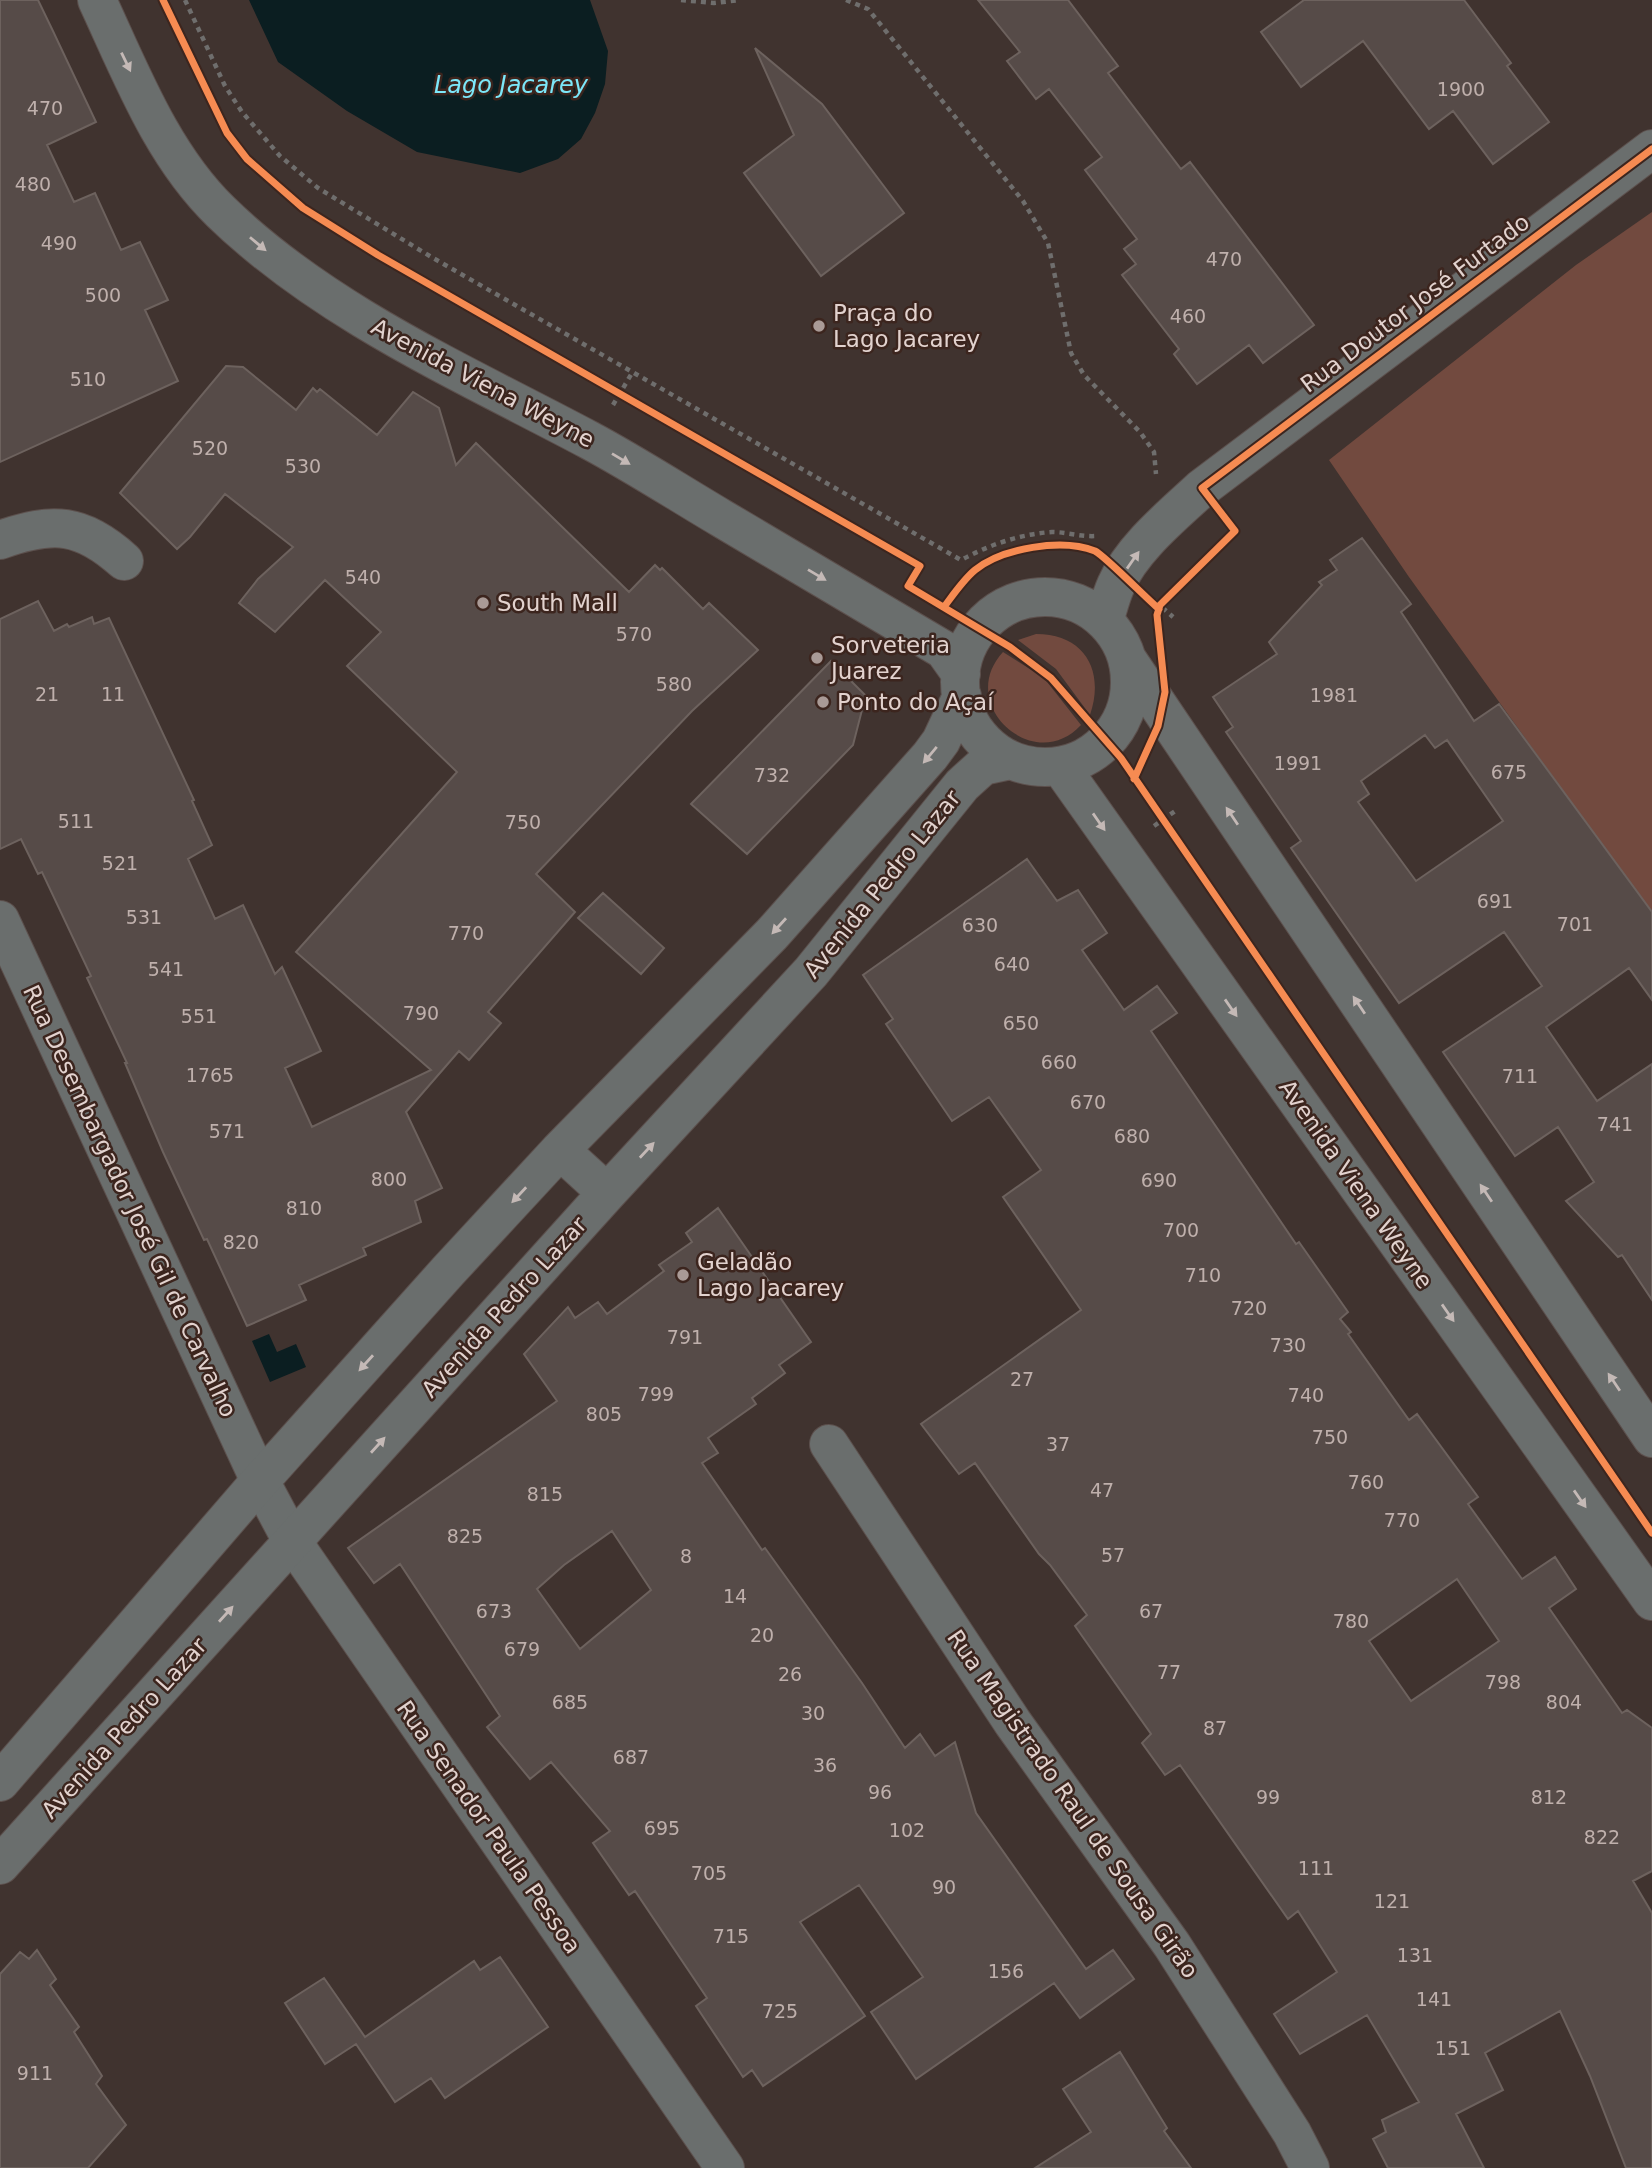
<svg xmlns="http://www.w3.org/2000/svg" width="1652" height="2168" font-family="'DejaVu Sans',sans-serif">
<rect width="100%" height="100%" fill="#40332f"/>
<path fill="#724a3f" d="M1652,212V914L1409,577L1329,460L1576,265Z
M1036,634C1085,634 1105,671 1090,715L1056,669L1018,640Z
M1003,652L1044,678L1081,725C1034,776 955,704 1003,652Z"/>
<path fill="#0b1e21" d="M249,0H590L608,51L605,84L595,113L581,139L558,159L520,173L417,152L347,111L278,62Z
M269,1334L277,1352L296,1344L306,1367L270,1382L252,1341Z"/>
<path fill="#564b48" stroke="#6d625e" stroke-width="2" fill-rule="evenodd" d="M0,0H38L52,29L96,122L47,145L74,202L95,193L121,250L140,242L168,300L145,310L178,381L0,462Z
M978,0H1068L1118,66L1108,73L1181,169L1190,162L1314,325L1263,363L1249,345L1197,384L1174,354L1179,349L1122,275L1136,264L1124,249L1137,239L1085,170L1102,157L1049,89L1036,99L1007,61L1020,52Z
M1304,0H1464L1511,63L1507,66L1549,122L1493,164L1453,111L1429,129L1363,41L1301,87L1261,32Z
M755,48L822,104L904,213L821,276L744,173L794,135Z
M226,366L243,367L296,410L313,388L317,392L320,389L377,435L413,392L439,408L456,465L476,443L629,592L655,565L660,570L662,568L703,609L709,603L758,650L692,711L536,874L575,912L488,1012L501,1023L469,1060L459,1051L406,1112L442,1188L415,1201L421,1222L363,1248L366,1255L299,1285L306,1300L247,1326L207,1239L204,1240L163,1152L125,1063H127L87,978L91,976L42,872L38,874L21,839L0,849V619L38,601L54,631L67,624L69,627L92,617L94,624L109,618L194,800L192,801L212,845L188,859L215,919L243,905L275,974L282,967L321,1051L285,1068L312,1127L431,1070L296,952L457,772L347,666L381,632L325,580L275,632L239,603L258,579L293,547L225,494L190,537L177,549L120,493Z
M1362,538L1411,604L1401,612L1474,721L1499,704L1652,912V1000L1629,968L1546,1027L1597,1101L1652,1064V1300L1622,1255L1618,1257L1566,1201L1594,1182L1558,1127L1515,1156L1443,1052L1542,986L1504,932L1399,1003L1291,848L1301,841L1226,732L1233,727L1213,697L1277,654L1269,642L1322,585L1319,582L1337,570L1330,560ZM1425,735L1435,748L1447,740L1503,821L1416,881L1358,802L1369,794L1361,781Z
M831,661L868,698L862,710L853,745L747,854L691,804Z
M1027,859L1057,901L1078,890L1107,933L1082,950L1124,1010L1157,986L1177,1013L1151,1031L1296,1244L1299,1242L1348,1312L1340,1319L1351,1332L1348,1334L1409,1420L1417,1414L1478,1497L1468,1504L1522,1579L1555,1557L1576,1589L1549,1608L1622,1713L1627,1710L1652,1728V1871L1633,1881L1652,1913V2168H1626L1590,2076L1560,2011L1485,2053L1503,2090L1456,2114L1484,2168H1388L1373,2139L1386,2132L1382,2120L1419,2102L1367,2015L1300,2054L1274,2014L1337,1972L1298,1911L1288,1919L1180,1765L1165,1775L1142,1743L1151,1734L1075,1626L1087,1615L1050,1565L1039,1554L975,1463L959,1474L921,1424L1081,1310L1003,1197L1041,1170L989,1097L952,1121L886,1024L893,1019L863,975ZM1457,1579L1499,1641L1411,1701L1369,1641Z
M603,893L664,948L641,974L578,918Z
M718,1208L811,1342L779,1365L785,1373L752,1398L756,1404L708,1438L718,1453L702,1463L762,1550L765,1548L862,1683L905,1748L920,1734L935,1756L955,1742L976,1813L1086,1969L1113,1950L1134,1979L1080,2018L1054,1983L916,2079L871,2012L923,1977L859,1885L800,1922L865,2016L763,2086L752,2070L743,2077L696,2006L707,1998L635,1891L629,1895L593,1843L610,1831L551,1762L530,1779L487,1727L500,1716L400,1564L374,1583L348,1548L557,1401L524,1354L568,1307L575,1318L598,1302L607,1314L664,1271L659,1265L692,1242L686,1233ZM612,1531L651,1590L580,1649L537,1589L564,1565Z
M37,1950L56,1979L50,1985L79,2027L74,2032L102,2076L96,2084L126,2125L88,2168H0V1974L20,1952L29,1959Z
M500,1957L548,2027L445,2098L431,2078L395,2102L356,2044L325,2064L285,2003L324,1978L365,2037L474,1961L480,1970Z
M1120,2052L1167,2128L1164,2131L1191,2168H1035L1091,2132L1063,2089Z"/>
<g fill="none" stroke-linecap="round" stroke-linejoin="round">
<g stroke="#5c504d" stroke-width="40">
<path id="minor" d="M0,540C53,521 82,523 124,561
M0,920L260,1481L292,1541L725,2168
M829,1444L1013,1723L1172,1945L1292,2133L1310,2168"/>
</g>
<g stroke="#5c504d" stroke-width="40">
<path id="tertiary" d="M97,0C131,73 162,155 221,212C324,312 463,373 589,440C634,464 677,492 721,518C795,562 870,606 944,650L961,674
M960 682a85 85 0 1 1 170 0a85 85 0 1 1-170 0Z
M1104,621C1108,609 1111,596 1116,585C1132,548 1173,515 1202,488L1652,149
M1127,659L1652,1438
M1060,766L1652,1601
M560,1150L607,1193
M0,1782L260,1481L448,1271L560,1150L772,934L930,756L941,741L962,696
M0,1865L607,1193L811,972L962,785L983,766L1011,760"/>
</g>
<path stroke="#6f6e6d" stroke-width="4.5" stroke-dasharray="5 5" stroke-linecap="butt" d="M185,0L225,86L242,112L280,156L318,188L433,258L961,560C989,545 1020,534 1052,532C1067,532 1081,537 1096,536
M681,0L714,3L740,0
M846,0L868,9L1023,201L1048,243L1071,353L1084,375L1140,432L1154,452L1156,474
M613,405L632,373
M1155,601L1173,617
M1154,826L1178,809"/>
<use href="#minor" stroke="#6a6e6d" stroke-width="38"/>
<use href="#tertiary" stroke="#6a6e6d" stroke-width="38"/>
<g stroke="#3c251e" stroke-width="11">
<path id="cycleway" d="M163,0L227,133L247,159L303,208L378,255L920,566L908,586L1010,647L1051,678L1121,758L1652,1533
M944,607C953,595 963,580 975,570C1002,548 1062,538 1095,551C1105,556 1147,599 1159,609
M1134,779L1158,726L1165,692L1157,615L1160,605L1235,531L1202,488L1652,149"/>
</g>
<use href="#cycleway" stroke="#f68b52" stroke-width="7"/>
</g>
<defs><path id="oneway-solid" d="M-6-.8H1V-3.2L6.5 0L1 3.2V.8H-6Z" transform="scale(1.75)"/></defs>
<g fill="#c4b9b6">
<use href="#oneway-solid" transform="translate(126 62) rotate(64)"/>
<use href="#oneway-solid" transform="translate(258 244) rotate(40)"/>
<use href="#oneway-solid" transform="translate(621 459) rotate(31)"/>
<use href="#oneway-solid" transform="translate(1133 560) rotate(-55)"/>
<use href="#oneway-solid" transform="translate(817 575) rotate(31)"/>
<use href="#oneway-solid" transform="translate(930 755) rotate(130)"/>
<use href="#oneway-solid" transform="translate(1232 816) rotate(-124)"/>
<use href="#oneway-solid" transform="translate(1099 822) rotate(55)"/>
<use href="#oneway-solid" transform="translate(779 926) rotate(132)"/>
<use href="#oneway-solid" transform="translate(1359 1005) rotate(-124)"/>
<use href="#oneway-solid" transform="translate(1231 1008) rotate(55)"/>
<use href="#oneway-solid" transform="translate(647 1150) rotate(-47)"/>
<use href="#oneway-solid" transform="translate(1486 1193) rotate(-124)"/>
<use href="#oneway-solid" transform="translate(519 1195) rotate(133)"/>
<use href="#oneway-solid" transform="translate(1448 1313) rotate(55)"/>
<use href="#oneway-solid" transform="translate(366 1363) rotate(132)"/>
<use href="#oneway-solid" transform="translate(1614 1382) rotate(-124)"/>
<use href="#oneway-solid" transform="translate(378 1445) rotate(-48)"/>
<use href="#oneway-solid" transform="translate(1580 1499) rotate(55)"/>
<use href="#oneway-solid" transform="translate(226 1614) rotate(-48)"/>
</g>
<g fill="#a99a96" stroke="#3c251e" stroke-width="2.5">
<circle cx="819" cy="326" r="7"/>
<circle cx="483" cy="603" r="7"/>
<circle cx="817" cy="658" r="7"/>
<circle cx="823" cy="702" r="7"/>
<circle cx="683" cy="1275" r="7"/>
</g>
<g text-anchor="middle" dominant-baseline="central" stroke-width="5" stroke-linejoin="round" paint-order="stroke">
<g font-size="19" fill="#bfb0ac">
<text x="1461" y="89">1900</text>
<text x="45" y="108">470</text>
<text x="33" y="184">480</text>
<text x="59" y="243">490</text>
<text x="1224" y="259">470</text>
<text x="103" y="295">500</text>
<text x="1188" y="316">460</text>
<text x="88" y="379">510</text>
<text x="210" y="448">520</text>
<text x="303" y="466">530</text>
<text x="363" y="577">540</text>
<text x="634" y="634">570</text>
<text x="674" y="684">580</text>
<text x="47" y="694">21</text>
<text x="113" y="694">11</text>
<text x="1334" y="695">1981</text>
<text x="1298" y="763">1991</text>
<text x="1509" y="772">675</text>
<text x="772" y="775">732</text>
<text x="76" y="821">511</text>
<text x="523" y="822">750</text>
<text x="120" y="863">521</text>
<text x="1495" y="901">691</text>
<text x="144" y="917">531</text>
<text x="1575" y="924">701</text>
<text x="980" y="925">630</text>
<text x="466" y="933">770</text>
<text x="1012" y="964">640</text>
<text x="166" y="969">541</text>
<text x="421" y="1013">790</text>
<text x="199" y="1016">551</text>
<text x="1021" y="1023">650</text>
<text x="1059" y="1062">660</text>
<text x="210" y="1075">1765</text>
<text x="1520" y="1076">711</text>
<text x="1088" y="1102">670</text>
<text x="1615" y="1124">741</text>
<text x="227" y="1131">571</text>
<text x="1132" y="1136">680</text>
<text x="389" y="1179">800</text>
<text x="1159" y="1180">690</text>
<text x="304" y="1208">810</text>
<text x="1181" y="1230">700</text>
<text x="241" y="1242">820</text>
<text x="1203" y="1275">710</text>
<text x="1249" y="1308">720</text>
<text x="685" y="1337">791</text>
<text x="1288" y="1345">730</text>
<text x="1022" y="1379">27</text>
<text x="656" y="1394">799</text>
<text x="1306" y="1395">740</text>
<text x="604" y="1414">805</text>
<text x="1330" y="1437">750</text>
<text x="1058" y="1444">37</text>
<text x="1366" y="1482">760</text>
<text x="1102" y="1490">47</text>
<text x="545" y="1494">815</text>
<text x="1402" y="1520">770</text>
<text x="465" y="1536">825</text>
<text x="1113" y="1555">57</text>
<text x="686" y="1556">8</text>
<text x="735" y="1596">14</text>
<text x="494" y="1611">673</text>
<text x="1151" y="1611">67</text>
<text x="1351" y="1621">780</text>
<text x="762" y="1635">20</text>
<text x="522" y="1649">679</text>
<text x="1169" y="1672">77</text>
<text x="790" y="1674">26</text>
<text x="1503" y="1682">798</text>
<text x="570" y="1702">685</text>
<text x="1564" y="1702">804</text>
<text x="813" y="1713">30</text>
<text x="1215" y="1728">87</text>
<text x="631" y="1757">687</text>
<text x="825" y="1765">36</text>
<text x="880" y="1792">96</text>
<text x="1268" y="1797">99</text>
<text x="1549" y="1797">812</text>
<text x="662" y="1828">695</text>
<text x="907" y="1830">102</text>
<text x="1602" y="1837">822</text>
<text x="1316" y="1868">111</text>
<text x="709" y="1873">705</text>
<text x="944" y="1887">90</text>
<text x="1392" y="1901">121</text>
<text x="731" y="1936">715</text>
<text x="1415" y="1955">131</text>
<text x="1006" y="1971">156</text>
<text x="1434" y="1999">141</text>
<text x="780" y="2011">725</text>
<text x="1453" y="2048">151</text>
<text x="35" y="2073">911</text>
</g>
<g font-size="23" fill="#e2d2ce" stroke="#3c251e">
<text transform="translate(1415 303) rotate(-37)">Rua Doutor José Furtado</text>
<text transform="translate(483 383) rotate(28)">Avenida Viena Weyne</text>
<text transform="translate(882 884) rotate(-51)">Avenida Pedro Lazar</text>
<text transform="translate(1356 1184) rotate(55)">Avenida Viena Weyne</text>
<text transform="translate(130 1201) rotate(65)">Rua Desembargador José Gil de Carvalho</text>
<text transform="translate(504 1307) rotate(-48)">Avenida Pedro Lazar</text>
<text transform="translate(124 1728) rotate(-48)">Avenida Pedro Lazar</text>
<text transform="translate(1073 1804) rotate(55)">Rua Magistrado Raul de Sousa Girão</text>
<text transform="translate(489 1827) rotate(55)">Rua Senador Paula Pessoa</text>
</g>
<g font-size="23" fill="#e2d2ce" stroke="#3c251e" text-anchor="start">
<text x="833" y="313">Praça do<tspan x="833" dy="26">Lago Jacarey</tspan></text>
<text x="497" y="603">South Mall</text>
<text x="831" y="645">Sorveteria<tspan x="831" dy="26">Juarez</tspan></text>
<text x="837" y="702">Ponto do Açaí</text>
<text x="697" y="1262">Geladão<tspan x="697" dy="26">Lago Jacarey</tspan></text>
</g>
<g font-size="24" font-style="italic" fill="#7ce7f9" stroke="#3c251e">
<text x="511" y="85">Lago Jacarey</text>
</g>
</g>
</svg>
